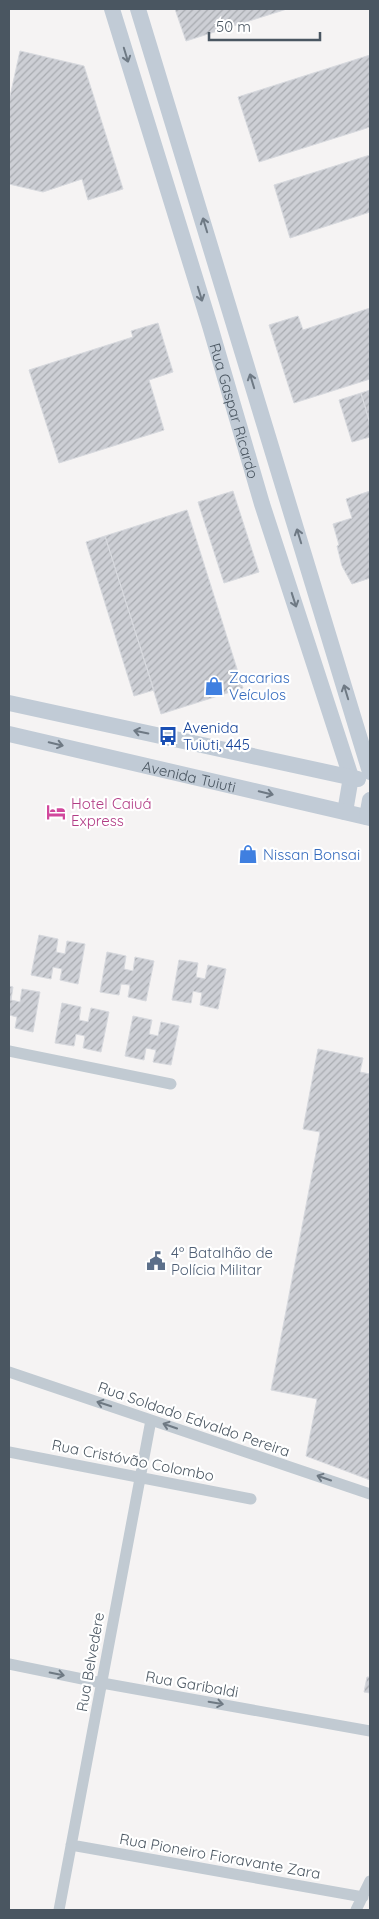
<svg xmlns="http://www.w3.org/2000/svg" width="379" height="1919" font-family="Quicksand,sans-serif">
<defs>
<pattern id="building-hatch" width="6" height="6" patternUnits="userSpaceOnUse" patternTransform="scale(1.25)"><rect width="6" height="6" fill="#cdcfd5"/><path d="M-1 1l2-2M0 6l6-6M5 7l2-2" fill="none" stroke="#a8abb0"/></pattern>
</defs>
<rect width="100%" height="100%" fill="#f5f3f3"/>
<path fill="url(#building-hatch)" stroke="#d7d9de" d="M175,9H287L186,41Z
M20,51L84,66L123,189L88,200L82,179L43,192L9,184V101Z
M370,55V127L259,162L238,97Z
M370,155V212L290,238L274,185Z
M370,308V379L294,403L269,325L298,316L303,330Z
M158,323L173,372L149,380L164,430L59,463L29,370L133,337L131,331Z
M370,390V424L361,393Z
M361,393L370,424V437L352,442L339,400Z
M233,491L259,572L224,583L198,502Z
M370,491V578L352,584L342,566L337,546L339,545L333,524L352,518L346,499Z
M187,510L243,688L161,714L105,536Z
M105,536L154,690L134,696L86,542Z
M39,935L58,939L56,952L65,954L67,941L85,944L78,984L60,980L62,969L53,967L51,979L31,975Z
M107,952L126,956L124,969L133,971L135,957L154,961L146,1001L128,997L130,985L121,984L119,995L100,992Z
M179,960L198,963L196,977L205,979L208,965L226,969L218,1009L200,1005L202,993L193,991L191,1003L172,1000Z
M9,986L13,987L11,1000L20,1002L22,989L40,992L33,1032L15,1028L17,1017L9,1015Z
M62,1003L81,1007L79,1020L88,1022L91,1008L109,1012L101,1052L83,1048L85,1036L76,1034L74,1046L55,1043Z
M133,1016L152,1020L149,1034L158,1036L161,1022L179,1026L171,1065L153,1062L156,1050L146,1048L144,1060L125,1056Z
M318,1049L363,1058L360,1072L370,1074V1480L306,1456L317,1399L271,1390L320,1132L303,1129Z
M367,1677H370V1693L364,1692Z"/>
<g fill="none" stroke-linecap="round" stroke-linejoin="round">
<path stroke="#c1cad2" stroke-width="11" d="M9,1051L171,1084
M9,1372L370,1494
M9,1452L251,1499
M9,1664L102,1683L370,1731
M71,1845L363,1897
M59,1910L151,1420
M356,1910L370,1881"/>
<g stroke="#c1cbd6" stroke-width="16">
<path id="s1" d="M112,9L210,326L262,504L351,777L345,812"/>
<path d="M138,9L370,772"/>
<path d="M9,703L358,779"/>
<path id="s2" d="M9,734L370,818"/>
<path d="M367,817L370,800"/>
</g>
</g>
<defs><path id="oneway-shaft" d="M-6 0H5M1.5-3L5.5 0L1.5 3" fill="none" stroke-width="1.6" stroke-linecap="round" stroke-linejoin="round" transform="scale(1.25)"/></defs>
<g stroke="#6e7984">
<use href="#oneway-shaft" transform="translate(126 55) rotate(73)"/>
<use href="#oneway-shaft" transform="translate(205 225) rotate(-107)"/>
<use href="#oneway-shaft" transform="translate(200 294) rotate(73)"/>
<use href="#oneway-shaft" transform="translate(252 381) rotate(-107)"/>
<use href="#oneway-shaft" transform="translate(299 536) rotate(-107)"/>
<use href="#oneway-shaft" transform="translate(294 600) rotate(72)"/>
<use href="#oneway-shaft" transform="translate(346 692) rotate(-107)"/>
<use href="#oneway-shaft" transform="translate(141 732) rotate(-168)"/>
<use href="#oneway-shaft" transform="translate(56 744) rotate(13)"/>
<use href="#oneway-shaft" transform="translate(266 793) rotate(14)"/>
</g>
<g stroke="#6e7983">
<use href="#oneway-shaft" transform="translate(104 1404) rotate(-162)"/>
<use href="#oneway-shaft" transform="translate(170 1426) rotate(-161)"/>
<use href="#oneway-shaft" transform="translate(324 1478) rotate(-161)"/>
<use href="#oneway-shaft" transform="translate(57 1674) rotate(11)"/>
<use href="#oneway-shaft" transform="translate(216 1703) rotate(10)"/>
</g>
<defs>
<g id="shop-bare" transform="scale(1.5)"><path d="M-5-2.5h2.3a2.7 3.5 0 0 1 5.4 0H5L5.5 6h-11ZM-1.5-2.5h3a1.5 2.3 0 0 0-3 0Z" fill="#3f7fe0" stroke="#fff" stroke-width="2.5" paint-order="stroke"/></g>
<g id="bus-bare" transform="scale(1.5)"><path d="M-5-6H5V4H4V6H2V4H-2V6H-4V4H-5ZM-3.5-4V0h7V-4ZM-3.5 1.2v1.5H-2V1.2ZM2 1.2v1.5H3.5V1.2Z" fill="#1a4fb4" stroke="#fff" stroke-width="2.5" paint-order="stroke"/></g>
<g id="hotel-bare" transform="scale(1.5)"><path d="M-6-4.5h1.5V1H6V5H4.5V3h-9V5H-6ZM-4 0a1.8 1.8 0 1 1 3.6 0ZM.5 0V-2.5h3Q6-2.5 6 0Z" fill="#d1479c" stroke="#fff" stroke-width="2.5" paint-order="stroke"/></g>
<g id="civic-bare" transform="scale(1.5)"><path d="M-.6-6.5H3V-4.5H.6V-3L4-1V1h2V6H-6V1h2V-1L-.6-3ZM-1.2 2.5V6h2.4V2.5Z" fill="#5c6f8a" stroke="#fff" stroke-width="2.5" paint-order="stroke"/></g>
</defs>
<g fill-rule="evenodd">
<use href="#shop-bare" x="214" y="686"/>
<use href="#bus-bare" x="168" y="736"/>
<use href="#hotel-bare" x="56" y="812"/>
<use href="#shop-bare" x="248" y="854"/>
<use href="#civic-bare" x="156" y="1261"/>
</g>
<g text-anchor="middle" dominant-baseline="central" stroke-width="4.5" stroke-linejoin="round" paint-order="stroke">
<g font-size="15" fill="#4a5661" stroke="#fff">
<text stroke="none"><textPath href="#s1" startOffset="420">Rua Gaspar Ricardo</textPath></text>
<text stroke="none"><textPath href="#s2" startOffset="185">Avenida Tuiuti</textPath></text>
<text transform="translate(194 1419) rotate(19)">Rua Soldado Edvaldo Pereira</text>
<text transform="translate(133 1460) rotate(11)">Rua Cristóvão Colombo</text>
<text transform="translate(90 1662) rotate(-80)">Rua Belvedere</text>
<text transform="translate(192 1684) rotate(10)">Rua Garibaldi</text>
<text transform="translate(220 1856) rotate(10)">Rua Pioneiro Fioravante Zara</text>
</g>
<g font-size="15" fill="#366cbe" stroke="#fff" text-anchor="start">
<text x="229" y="677">Zacarias<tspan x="229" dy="17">Veículos</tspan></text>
<text x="263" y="854">Nissan Bonsai</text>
</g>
<g font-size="15" fill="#164399" stroke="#fff" text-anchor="start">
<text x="183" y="727">Avenida<tspan x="183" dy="17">Tuiuti, 445</tspan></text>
</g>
<g font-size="15" fill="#b23c85" stroke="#fff" text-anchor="start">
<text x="71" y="803">Hotel Caiuá<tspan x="71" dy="17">Express</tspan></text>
</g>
<g font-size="15" fill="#4e5e75" stroke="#fff" text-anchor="start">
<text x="171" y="1252">4º Batalhão de<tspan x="171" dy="17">Polícia Militar</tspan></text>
</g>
</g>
<rect width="379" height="1919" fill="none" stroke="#4a5661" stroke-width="20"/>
<path d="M209 32v8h111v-8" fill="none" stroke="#4a5661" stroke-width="2.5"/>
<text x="216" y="32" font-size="15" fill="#4a5661" stroke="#ffffff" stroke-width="4" paint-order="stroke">50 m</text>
</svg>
